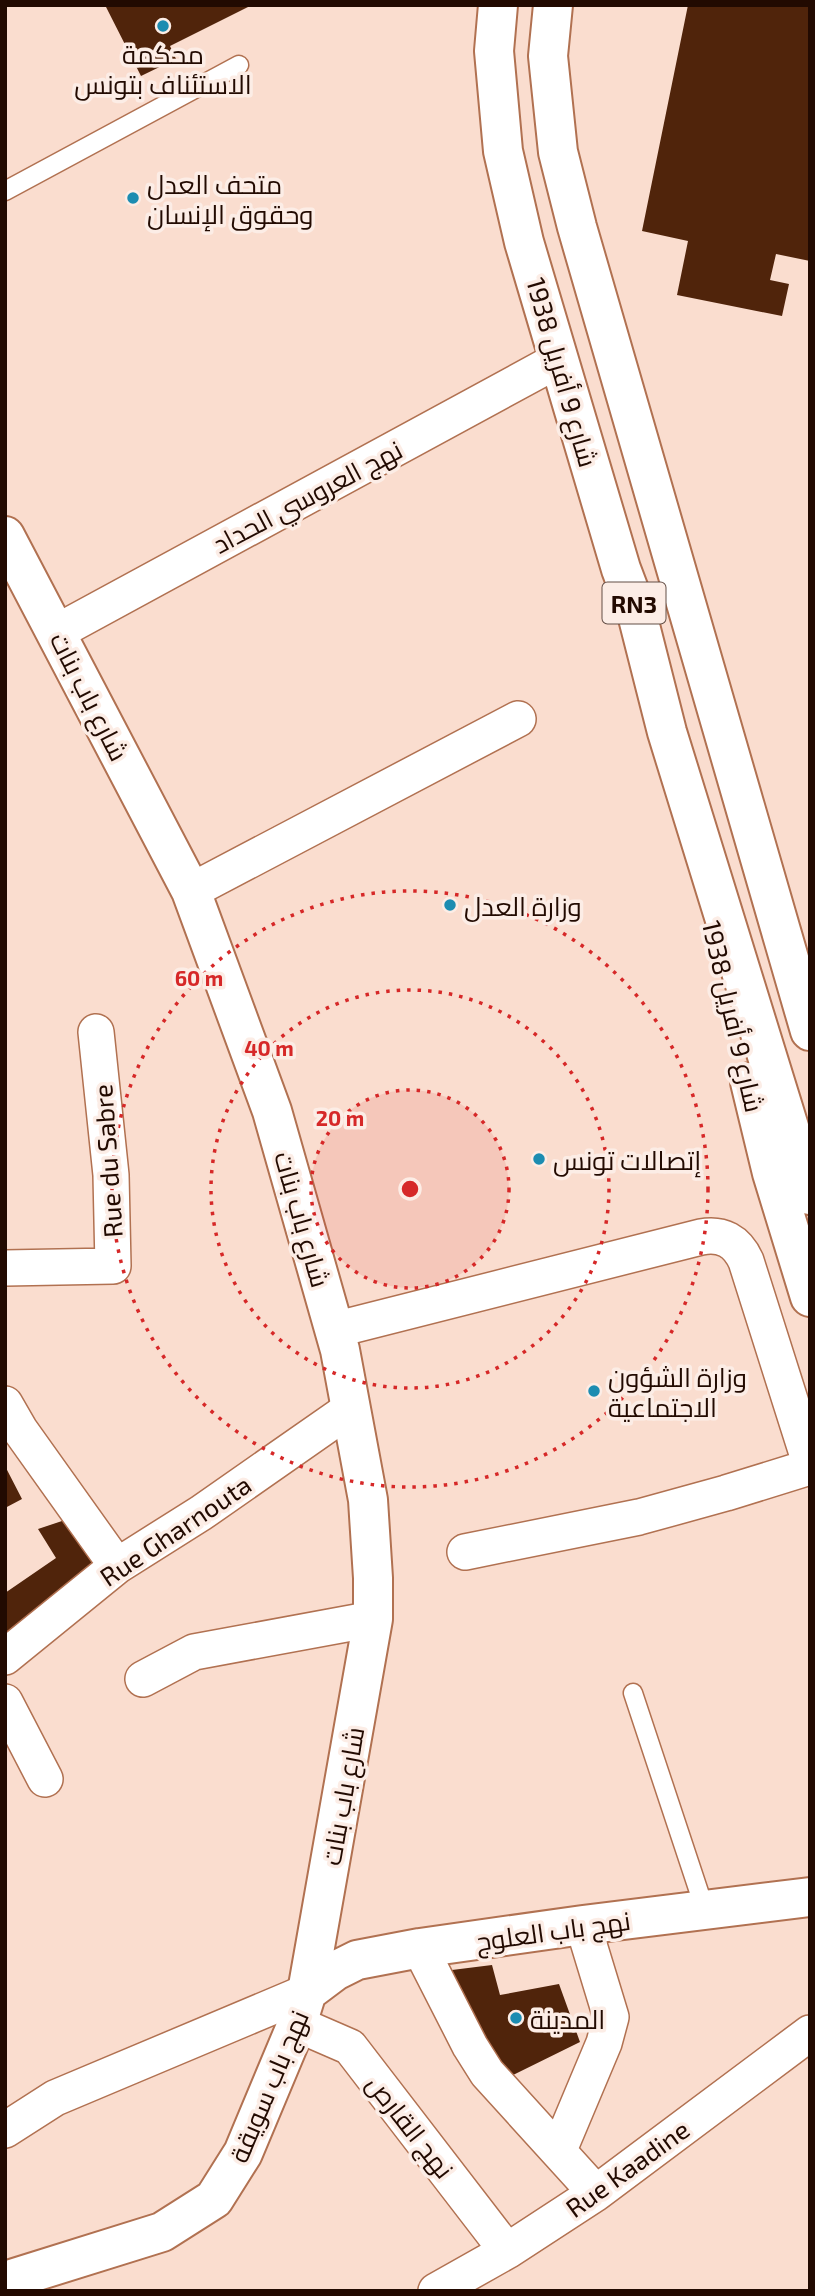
<svg xmlns="http://www.w3.org/2000/svg" width="815" height="2296" font-family="'Exo 2',Cairo,sans-serif">
<rect width="100%" height="100%" fill="#faddcf"/>
<path fill="#50240b" d="M105,5H252L170,46L176,59L141,76Z
M688,5H810V261L776,254L770,280L789,284L782,316L677,295L688,241L642,231Z
M5,1466L22,1499L5,1508Z
M68,1519L104,1571L5,1649V1593L56,1558L38,1529Z
M492,1965L500,1995L559,1984L580,2042L503,2080L444,1971Z"/>
<g fill="none" stroke-linecap="round" stroke-linejoin="round">
<g stroke="#b17151" stroke-width="21">
<path id="lane" d="M5,191L239,65
M633,1693L705,1910"/>
</g>
<g stroke="#b17151" stroke-width="38">
<path id="street" d="M57,632L558,360
M191,891L518,719
M5,1268L113,1266L111,1175L96,1032
M334,1330L701,1237C722,1233 737,1241 746,1261L810,1463
M5,1404L20,1430L117,1566
M465,1552L639,1517L726,1493L810,1467
M5,1657L117,1566L201,1513L350,1409
M143,1679L194,1652L373,1619
M5,1702L45,1779
M420,1948L470,2046L487,2073L596,2193
M297,2024L350,2047L507,2251
M5,2130L55,2098L307,1992
M559,2150L604,2043L611,2017L583,1925
M436,2291L507,2251L596,2193L810,2033"/>
</g>
<g stroke="#b17151" stroke-width="42">
<path id="secondary" d="M5,536L191,891L272,1111L340,1350L368,1500L373,1578V1619L307,1992L297,2024L243,2153L214,2199L162,2232L5,2281
M307,1992L335,1971L357,1960L420,1948L583,1925L810,1897"/>
</g>
<g stroke="#b17151" stroke-width="42">
<path id="primary" d="M498,5L494,51L503,151L524,242L621,569L635,606L667,732L810,1195
M553,5L548,56L558,152L577,227L810,1031
M750,1082L772,1173L810,1297"/>
</g>
<use href="#lane" stroke="#fff" stroke-width="18"/>
<use href="#street" stroke="#fff" stroke-width="35"/>
<use href="#secondary" stroke="#fff" stroke-width="38"/>
<use href="#primary" stroke="#fff" stroke-width="38"/>
</g>
<circle cx="410" cy="1189" r="99" fill="#d62828" fill-opacity=".12"/>
<g fill="none" stroke="#d62828" stroke-width="3.5" stroke-dasharray="3.5 7">
<circle cx="410" cy="1189" r="99"/>
<circle cx="410" cy="1189" r="199"/>
<circle cx="410" cy="1189" r="298"/>
</g>
<g fill="#1c8cb1" stroke="#fcede6" stroke-width="2.5">
<circle cx="163" cy="26" r="7"/>
<circle cx="133" cy="198" r="7"/>
<circle cx="450" cy="905" r="7"/>
<circle cx="539" cy="1159" r="7"/>
<circle cx="594" cy="1391" r="7"/>
<circle cx="516" cy="2018" r="7"/>
</g>
<g text-anchor="middle" dominant-baseline="central" stroke-width="7" stroke-linejoin="round" paint-order="stroke">
<rect fill="#fcede6" stroke="#634e46" stroke-width="2" x="602.5" y="582.5" width="63" height="41" rx="5"/>
<g font-size="24" font-weight="bold" fill="#220a01">
<text x="634" y="603">RN3</text>
</g>
<g font-size="26" fill="#220a01" stroke="#fcede6" text-anchor="start">
<text x="163" y="53" text-anchor="middle">محكمة<tspan x="163" dy="30">الاستئناف بتونس</tspan></text>
<text x="147" y="183">متحف العدل<tspan x="147" dy="30">وحقوق الإنسان</tspan></text>
<text x="464" y="905">وزارة العدل</text>
<text x="553" y="1159">إتصالات تونس</text>
<text x="608" y="1376">وزارة الشؤون<tspan x="608" dy="30">الاجتماعية</tspan></text>
<text x="530" y="2018">المدينة</text>
</g>
<g font-size="26" fill="#220a01" stroke="#fcede6">
<text transform="translate(563 372) rotate(74)">شارع 9 أفريل 1938</text>
<text transform="translate(307 496) rotate(-28)">نهج العروسي الحداد</text>
<text transform="translate(90 696) rotate(63)">شارع باب بنات</text>
<text transform="translate(734 1016) rotate(77)">شارع 9 أفريل 1938</text>
<text transform="translate(107 1161) rotate(-94)">Rue du Sabre</text>
<text transform="translate(303 1219) rotate(74)">شارع باب بنات</text>
<text transform="translate(175 1530) rotate(-34)">Rue Gharnouta</text>
<text transform="translate(342 1796) rotate(-80)">شارع باب بنات</text>
<text transform="translate(553 1930) rotate(-8)">نهج باب العلوج</text>
<text transform="translate(268 2086) rotate(-67)">نهج باب سويقة</text>
<text transform="translate(411 2126) rotate(52)">نهج القارص</text>
<text transform="translate(627 2168) rotate(-36)">Rue Kaadine</text>
</g>
</g>
<circle cx="410" cy="1189" r="10" fill="#d62828" stroke="#fcede6" stroke-width="3.5"/>
<g font-size="21" text-anchor="middle" font-weight="bold" fill="#d62828" stroke="#fcede6" stroke-width="7" stroke-linejoin="round" paint-order="stroke">
<text x="199" y="986">60 m</text>
<text x="269" y="1056">40 m</text>
<text x="340" y="1126">20 m</text>
</g>
<rect width="815" height="2296" fill="none" stroke="#220a01" stroke-width="14"/>
</svg>
